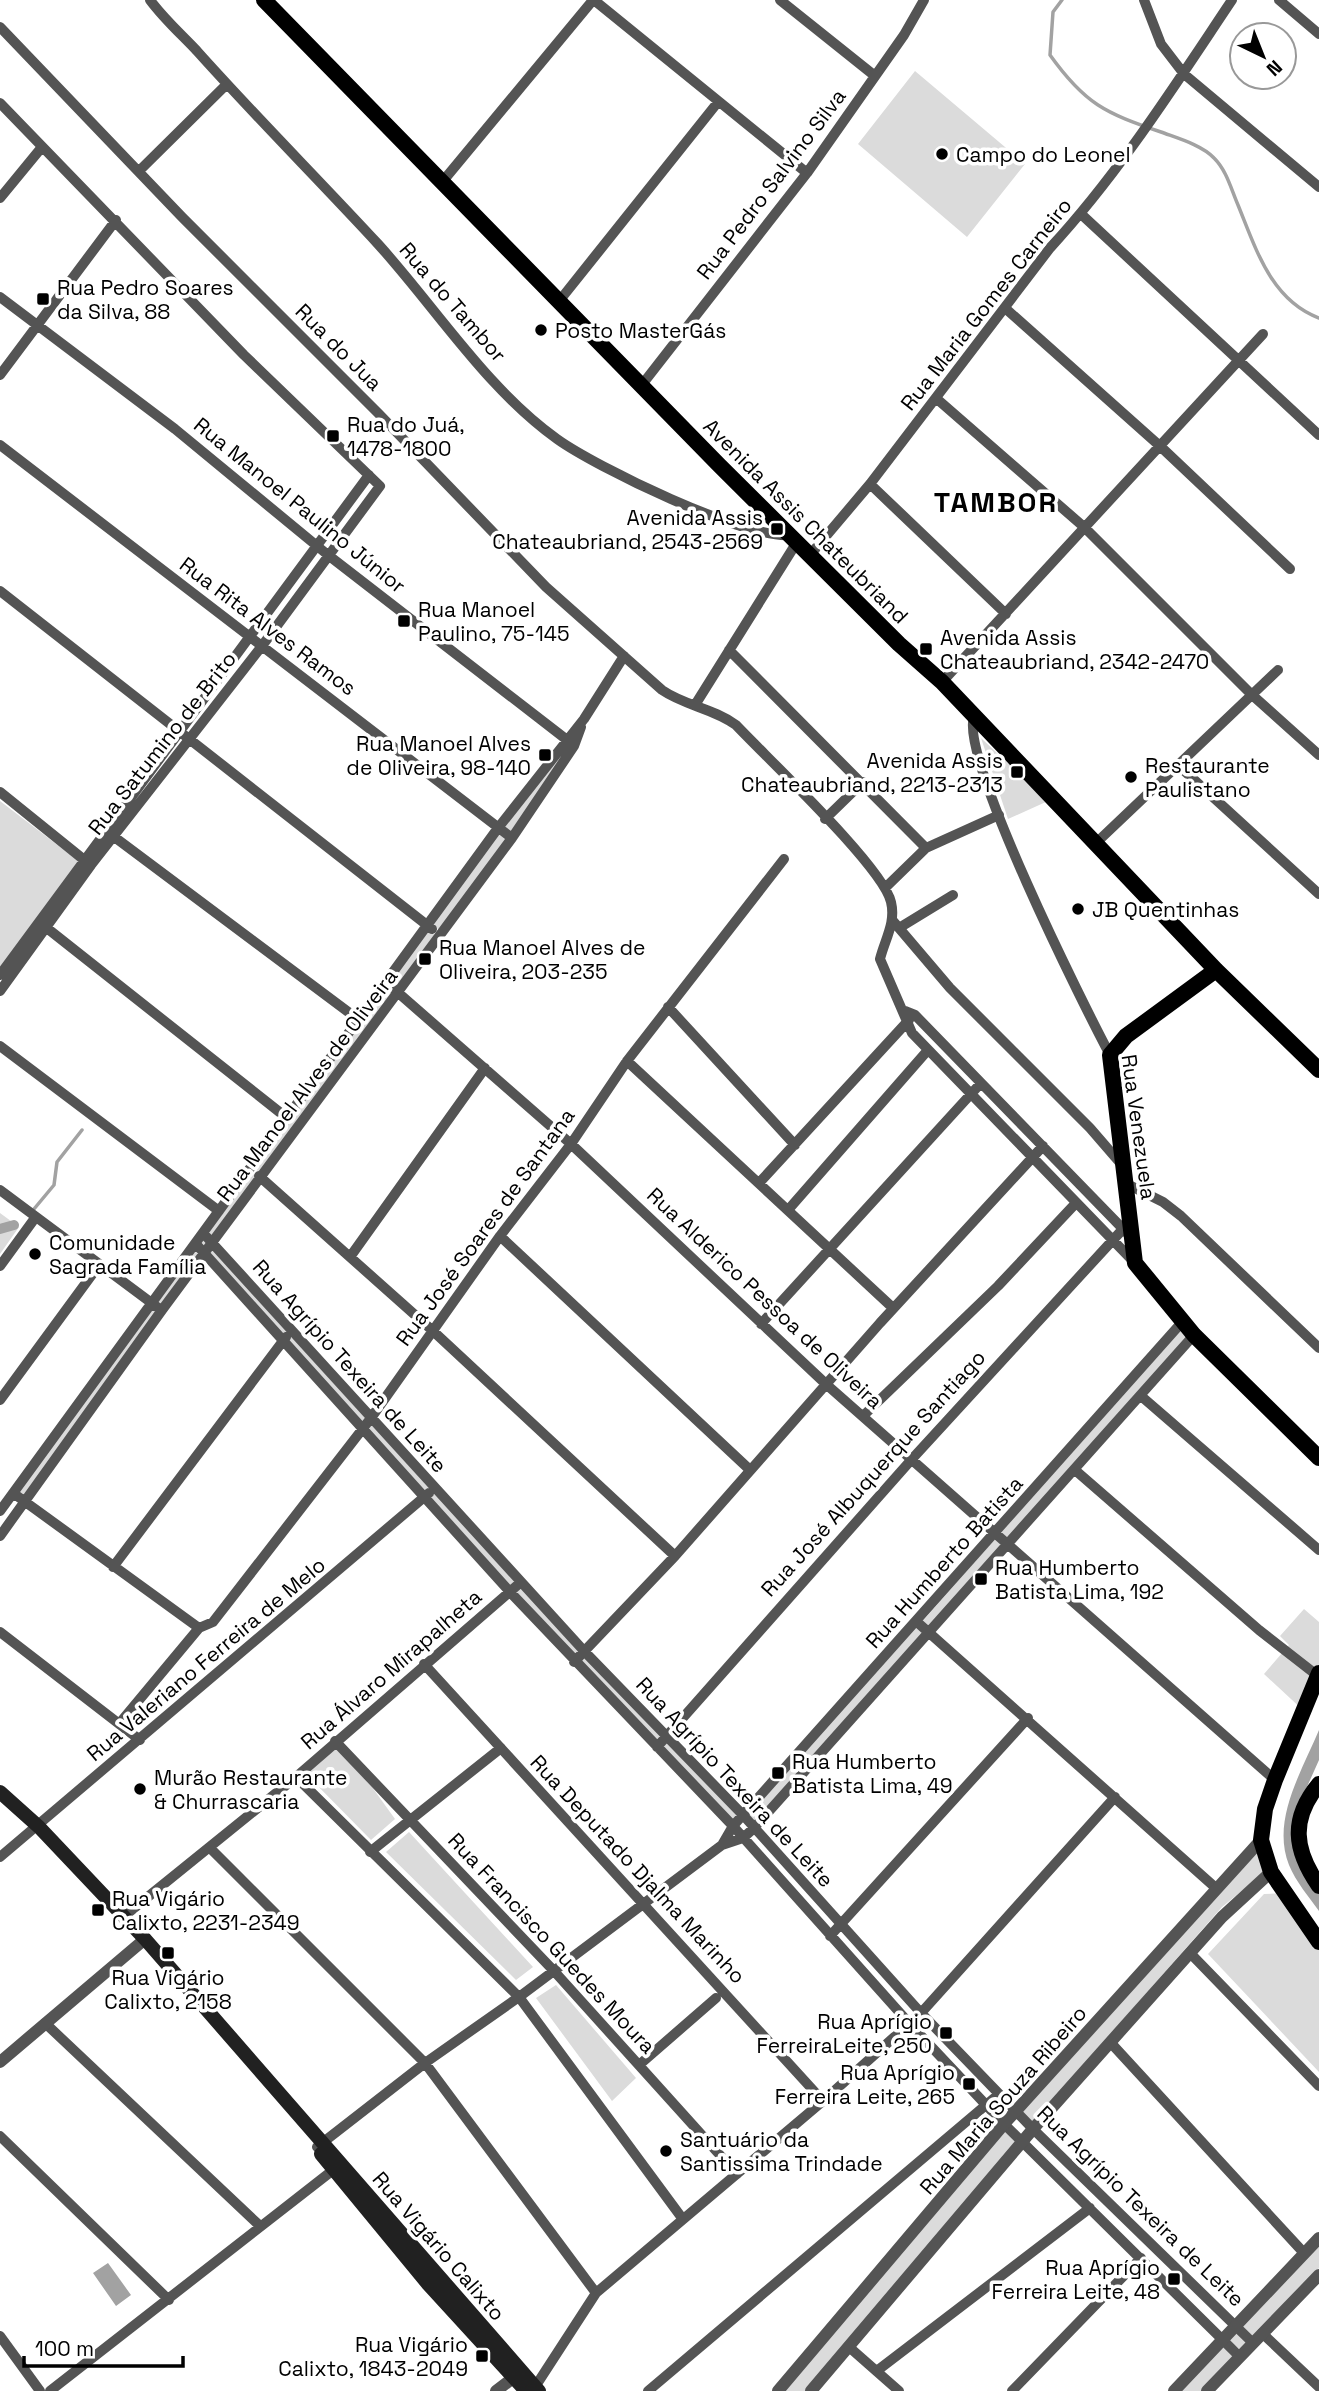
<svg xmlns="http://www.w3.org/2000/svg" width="1319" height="2391" font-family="'Space Grotesk',sans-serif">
<rect width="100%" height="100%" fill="#fff"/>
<path fill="#dbdbdb" d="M915,71L1025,164L967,237L858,144Z
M981,738L1048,801L1008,819Z
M567,743L571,746L512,833L500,825Z
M0,801L81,863L0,976Z
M500,830L508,838L441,931L431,924Z
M428,930L438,937L399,989L390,982Z
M388,987L396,994L262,1174L254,1168Z
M251,1172L258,1179L213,1240L206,1234Z
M0,1213L19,1227L0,1254Z
M203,1237L368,1417L362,1426L200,1243Z
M197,1247L202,1253L162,1306L155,1303Z
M153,1306L158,1310L26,1499L16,1493Z
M1184,1326L1191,1335L1009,1539L1000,1532Z
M371,1421L431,1488L426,1493L366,1427Z
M435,1491L518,1581L510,1587L428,1497Z
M996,1538L1003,1545L930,1629L921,1623Z
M521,1586L582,1652L574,1657L513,1593Z
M1304,1609L1319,1622V1683L1305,1712L1264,1674L1289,1645L1280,1636Z
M917,1626L925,1633L755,1822L747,1815Z
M585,1656L663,1737L657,1743L577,1662Z
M667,1740L739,1815L732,1823L661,1748Z
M336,1748L372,1787L395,1819L371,1840L306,1774Z
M409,1832L533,1967L516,1980L386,1852Z
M1260,1845L1267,1870L1222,1907L1032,2123L1022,2111Z
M1286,1893L1319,1935V2072L1208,1954L1264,1894Z
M556,1985L636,2078L612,2101L536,1998Z
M1004,2131L1017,2141L805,2391H784Z
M1319,2245V2268L1241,2350L1228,2340Z
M1222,2345L1235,2358L1204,2391H1178Z"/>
<path fill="#a2a2a2" d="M1319,1730V1760L1306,1789L1292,1835L1319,1891V1911C1309,1897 1296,1882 1289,1865C1271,1820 1302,1771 1319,1730Z
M108,2263L131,2295L116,2306L93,2273Z"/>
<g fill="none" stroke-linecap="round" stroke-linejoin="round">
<path stroke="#a2a2a2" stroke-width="3.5" d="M1062,0L1053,12L1050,55C1085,104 1105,113 1161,132C1177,138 1202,145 1214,158C1227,171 1231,189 1238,205C1256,249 1271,300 1319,318
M34,1209L54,1185L57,1162L82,1130"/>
<path stroke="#a2a2a2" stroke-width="10" d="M0,1229L14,1225"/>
<path stroke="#545454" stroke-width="10" d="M150,0C164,19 181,34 197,51C256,117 318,179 378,244C436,308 486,388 557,439C596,467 744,539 790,535
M594,0L807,173
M780,0L875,76
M1144,0L1161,44L1184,74L1319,187
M1279,0L1319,34
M0,27L182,217L379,414L546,587L662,690C685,706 713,708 736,725C767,758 883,867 891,902C896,923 885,939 880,959L912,1033L1135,1263
M0,103L244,355L380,486L262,646L91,865L0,991
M139,171L226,85
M443,181L593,0
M0,198L42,147
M1081,214L1319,435
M0,297L175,429L328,555L571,743
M560,300L718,102
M1005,308L1161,447L1290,569
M0,375L116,220
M641,386L807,173L904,35L924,0
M937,399L1084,527L1251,694L1319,755
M0,445L512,838
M870,484L1006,614
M810,555L870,484L1050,248C1120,172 1175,85 1232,0
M0,591L432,929
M729,650L926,848
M942,682L1263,334
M695,705L797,542
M974,717C959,757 1085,1008 1110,1055
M1179,766L1319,894
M0,792L88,863
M825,819L863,782
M113,836L359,1020
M1096,843L1278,670
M886,887L926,848L999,815
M893,921L950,988L1090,1128L1122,1165
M43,925L287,1118
M899,928L953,895
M0,975L369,475
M387,983L571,1144L827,1385L1275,1780
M668,1007L795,1145
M905,1011L915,1015L1127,1233
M0,1046L219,1211
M627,1061L893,1308
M259,1176L433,1331L675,1556
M759,1183L909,1020
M1127,1184L1163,1202L1181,1216L1319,1348
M0,1190L157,1307
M788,1210L928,1050
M204,1234L585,1652L743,1815L921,2013L1033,2129L1253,2343
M500,1236L749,1469
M196,1244L510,1592L733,1826L909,2023L1004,2124L1240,2357
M350,1257L485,1068
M0,1266L35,1218
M761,1324L981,1083
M1141,1396L1319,1550
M0,1400L99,1265
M864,1415L998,1286L1076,1203
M1075,1470L1259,1630L1318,1676
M13,1493L199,1628L213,1622L371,1418L500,1236L571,1144L627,1061L784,859
M0,1511L498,828L584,719L624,656
M0,1536L162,1310L512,838L574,746L581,727
M113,1567L286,1337
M917,1622L1217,1889
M0,1632L140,1740
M574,1662L675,1556L880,1323L1043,1146
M424,1664L823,2101
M119,1724L199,1628
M335,1741L554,1971L737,2174
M657,1747L912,1459L1123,1229
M296,1777L519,1997L682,2218
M722,1845L733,1826L1183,1321
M210,1848L425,2063L596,2293
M370,1852L501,1748
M0,1857L429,1493
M123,1917L296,1777L521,1582
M830,1936L1028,1718
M1190,1953L1319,2086
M45,2023L259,2225
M1110,2042L1304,2253
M639,2065L716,1998
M0,2136L169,2300
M317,2147L425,2063L519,1997L722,1845L743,1838L754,1828L1194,1335
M1262,2333L1319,2387
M0,2336L40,2391
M849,2347L899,2391
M878,2370L1090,2208
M535,2387L596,2293L823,2101L921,2013L1115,1797
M50,2391L337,2167
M648,2391L999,2094
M1012,2391L1141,2258"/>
<path stroke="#545454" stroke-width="12" d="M0,2062L145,1939
M496,2391L513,2378
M778,2391L1004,2124L1261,1840
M811,2391L1033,2129L1222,1917L1271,1872
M1174,2391L1319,2238
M1207,2391L1319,2275"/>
<path stroke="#212121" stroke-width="14" d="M0,1792L39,1827L145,1939L539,2391
M321,2154L428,2284L526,2391"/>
<path stroke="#000" stroke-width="16" d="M264,0L719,465L899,644L942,682L1216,970L1319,1070
M1216,970L1126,1036L1110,1055L1135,1263L1194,1335L1319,1458
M1319,1673L1275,1780L1265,1809L1261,1840L1271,1872L1319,1942
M1319,1784C1290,1819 1294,1850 1319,1886"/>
</g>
<g fill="#000" stroke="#fff" stroke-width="2.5">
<circle cx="942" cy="154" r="7"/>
<rect x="36" y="292" width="14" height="14" rx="3.5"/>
<circle cx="541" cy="330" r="7"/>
<rect x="326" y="429" width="14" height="14" rx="3.5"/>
<rect x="770" y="522" width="14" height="14" rx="3.5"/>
<rect x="397" y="614" width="14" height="14" rx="3.5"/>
<rect x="919" y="642" width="14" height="14" rx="3.5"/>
<rect x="538" y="748" width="14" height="14" rx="3.5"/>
<rect x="1010" y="765" width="14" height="14" rx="3.5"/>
<circle cx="1131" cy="777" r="7"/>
<circle cx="1078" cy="909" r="7"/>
<rect x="418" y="952" width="14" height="14" rx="3.5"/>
<circle cx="35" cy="1254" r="7"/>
<rect x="974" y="1572" width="14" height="14" rx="3.5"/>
<rect x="771" y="1766" width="14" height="14" rx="3.5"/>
<circle cx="140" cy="1789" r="7"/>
<rect x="91" y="1903" width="14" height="14" rx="3.5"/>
<rect x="161" y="1946" width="14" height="14" rx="3.5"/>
<rect x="939" y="2026" width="14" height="14" rx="3.5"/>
<rect x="962" y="2077" width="14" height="14" rx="3.5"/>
<circle cx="666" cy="2151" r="7"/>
<rect x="1167" y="2272" width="14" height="14" rx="3.5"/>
<rect x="475" y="2349" width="14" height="14" rx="3.5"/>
</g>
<g text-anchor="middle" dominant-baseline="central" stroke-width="7" stroke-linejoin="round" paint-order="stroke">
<g font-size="21" fill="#000" stroke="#fff" text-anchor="start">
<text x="956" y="154">Campo do Leonel</text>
<text x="57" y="287">Rua Pedro Soares<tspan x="57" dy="24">da Silva, 88</tspan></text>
<text x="555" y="330">Posto MasterGás</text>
<text x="347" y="424">Rua do Juá,<tspan x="347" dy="24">1478-1800</tspan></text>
<text x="763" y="517" text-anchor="end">Avenida Assis<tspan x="763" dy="24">Chateaubriand, 2543-2569</tspan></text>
<text x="418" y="609">Rua Manoel<tspan x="418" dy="24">Paulino, 75-145</tspan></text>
<text x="940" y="637">Avenida Assis<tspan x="940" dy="24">Chateaubriand, 2342-2470</tspan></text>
<text x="531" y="743" text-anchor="end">Rua Manoel Alves<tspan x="531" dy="24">de Oliveira, 98-140</tspan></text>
<text x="1003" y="760" text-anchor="end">Avenida Assis<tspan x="1003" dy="24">Chateaubriand, 2213-2313</tspan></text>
<text x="1145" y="765">Restaurante<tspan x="1145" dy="24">Paulistano</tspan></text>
<text x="1092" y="909">JB Quentinhas</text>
<text x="439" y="947">Rua Manoel Alves de<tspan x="439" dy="24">Oliveira, 203-235</tspan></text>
<text x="49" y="1242">Comunidade<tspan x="49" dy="24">Sagrada Família</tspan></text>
<text x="995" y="1567">Rua Humberto<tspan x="995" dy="24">Batista Lima, 192</tspan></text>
<text x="792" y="1761">Rua Humberto<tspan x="792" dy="24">Batista Lima, 49</tspan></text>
<text x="154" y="1777">Murão Restaurante<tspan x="154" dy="24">&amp; Churrascaria</tspan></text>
<text x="112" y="1898">Rua Vigário<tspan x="112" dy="24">Calixto, 2231-2349</tspan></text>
<text x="168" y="1977" text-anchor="middle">Rua Vigário<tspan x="168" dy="24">Calixto, 2158</tspan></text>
<text x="932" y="2021" text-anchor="end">Rua Aprígio<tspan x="932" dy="24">FerreiraLeite, 250</tspan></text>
<text x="955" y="2072" text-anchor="end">Rua Aprígio<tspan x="955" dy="24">Ferreira Leite, 265</tspan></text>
<text x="680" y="2139">Santuário da<tspan x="680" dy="24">Santissima Trindade</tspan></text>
<text x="1160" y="2267" text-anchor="end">Rua Aprígio<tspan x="1160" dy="24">Ferreira Leite, 48</tspan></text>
<text x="468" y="2344" text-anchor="end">Rua Vigário<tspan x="468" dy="24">Calixto, 1843-2049</tspan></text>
</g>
<g font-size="21" fill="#000" stroke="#fff">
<text transform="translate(771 184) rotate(-53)">Rua Pedro Salvino Silva</text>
<text transform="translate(453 302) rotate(49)">Rua do Tambor</text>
<text transform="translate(986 304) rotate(-52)">Rua Maria Gomes Carneiro</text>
<text transform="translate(339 347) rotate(45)">Rua do Jua</text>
<text transform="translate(300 505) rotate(39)">Rua Manoel Paulino Júnior</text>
<text transform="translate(806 521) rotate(45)">Avenida Assis Chateubriand</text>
<text transform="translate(268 626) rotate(37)">Rua Rita Alves Ramos</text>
<text transform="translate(162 743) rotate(-52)">Rua Satumino de Brito</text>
<text transform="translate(307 1085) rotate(-53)">Rua Manoel Alves de Oliveira</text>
<text transform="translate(1139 1127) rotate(82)">Rua Venezuela</text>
<text transform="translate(485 1227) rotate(-54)">Rua José Soares de Santana</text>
<text transform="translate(765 1298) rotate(43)">Rua Alderico Pessoa de Oliveira</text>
<text transform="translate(350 1366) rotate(48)">Rua Agrípio Texeira de Leite</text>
<text transform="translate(873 1473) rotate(-48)">Rua José Albuquerque Santiago</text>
<text transform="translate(944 1562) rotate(-48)">Rua Humberto Batista</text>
<text transform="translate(206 1659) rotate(-40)">Rua Valeriano Ferreira de Melo</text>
<text transform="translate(391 1669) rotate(-41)">Rua Álvaro Mirapalheta</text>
<text transform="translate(735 1782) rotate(47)">Rua Agrípio Texeira de Leite</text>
<text transform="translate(638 1869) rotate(47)">Rua Deputado Djalma Marinho</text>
<text transform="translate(552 1943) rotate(47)">Rua Francisco Guedes Moura</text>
<text transform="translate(1003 2100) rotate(-49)">Rua Maria Souza Ribeiro</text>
<text transform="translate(1141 2206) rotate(44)">Rua Agrípio Texeira de Leite</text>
<text transform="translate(439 2246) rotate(49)">Rua Vigário Calixto</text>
</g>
<g font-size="28" font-weight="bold" letter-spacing="2" fill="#000" stroke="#fff">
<text x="996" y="502">TAMBOR</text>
</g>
</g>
<g transform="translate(1263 56) rotate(137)"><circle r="33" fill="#ffffff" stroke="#999999" stroke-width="2"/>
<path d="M0-5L12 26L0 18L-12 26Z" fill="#000000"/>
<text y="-10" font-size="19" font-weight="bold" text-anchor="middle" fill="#000000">N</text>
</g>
<path d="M24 2356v10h159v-10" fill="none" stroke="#000000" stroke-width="3.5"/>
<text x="35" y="2356" font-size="21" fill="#000000" stroke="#ffffff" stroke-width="5" paint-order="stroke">100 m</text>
</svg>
